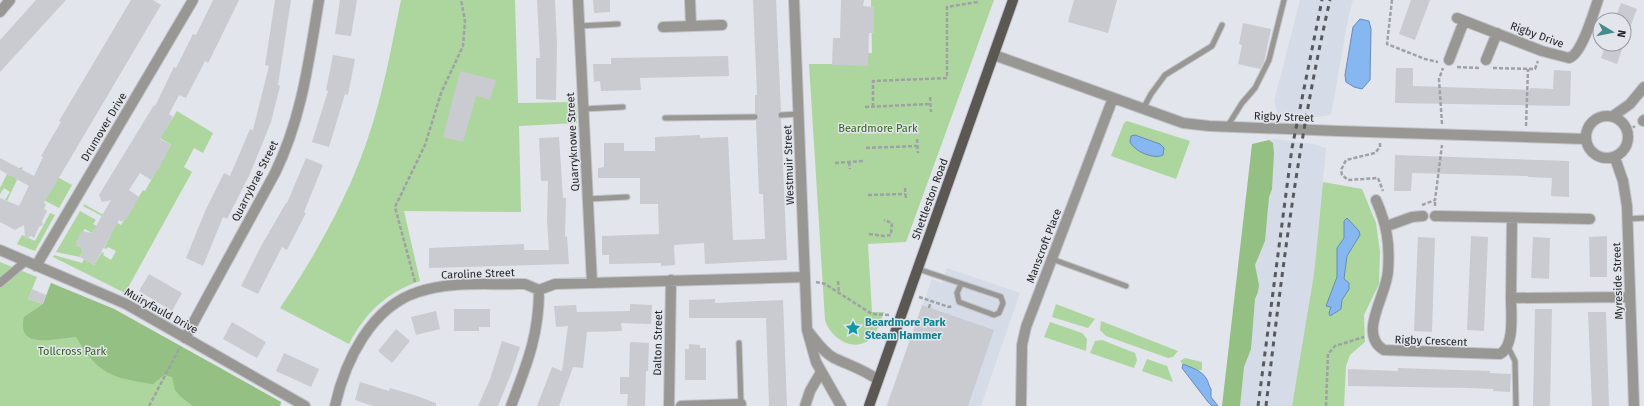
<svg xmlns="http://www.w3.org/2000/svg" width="1644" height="406" font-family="'Fira Sans',sans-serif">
<rect width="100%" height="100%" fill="#e2e5eb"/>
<path fill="#d6dbe8" d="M1300,0H1353L1348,19L1331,115L1317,117L1278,115L1274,101Z
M1275,139L1313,144L1326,148L1314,274L1292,406H1239L1269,140Z
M947,268L1020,293L981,406H886L932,279L942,283Z"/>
<path fill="#acd69d" d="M401,0H515L518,103L576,102L577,123L519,126L521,212L404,211L420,281C387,292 365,313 349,344L280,308C323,244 360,176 379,101C388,68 394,34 401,0Z
M871,0H994L906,242L868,244L872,312H884C880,322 878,333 869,340C852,353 830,337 825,320L809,64H868V53H872Z
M177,111L213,133L203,153L194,148L184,167L192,172L125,293L53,257L54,255L82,263L84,259L94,265L102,252L104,253L103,255L111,260L116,251L108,247L106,249L104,248L111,234L103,230L102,216L83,206L84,204L121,225L143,190L145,191L171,145L160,138Z
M1127,121L1190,141L1176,179L1111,156L1124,123Z
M23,167L7,201L5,200L10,192L4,188L0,194V188L7,174L14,177L19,168Z
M39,167L72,185L59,208L38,197L25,200L23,198Z
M1323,182L1362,189L1376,223L1380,252L1379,284L1364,315L1365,342L1350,355L1346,366L1344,406H1292L1314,274Z
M80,211L96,220L93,224L97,226L92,233L85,229L80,235L81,236L76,242V245L83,249L80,257L56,252Z
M50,213L55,215L35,251L17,244L22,235L35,241Z
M0,262L37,277L28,299L43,304L51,283L114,309L281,402L280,406H0Z
M1056,304L1095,319L1088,328L1052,317Z
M1101,321L1178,351L1173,357L1168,358L1106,336L1100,330Z
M1050,322L1082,333L1087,339L1086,351L1044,337Z
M1102,340L1135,353L1137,360L1134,368L1090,353L1095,341Z
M1185,358L1202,362V370C1195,371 1185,367 1180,361Z
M1147,359L1167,366L1173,382L1142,371Z"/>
<path fill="#94c083" d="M1269,140L1273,143L1274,153L1272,189L1269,197L1265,241L1255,265L1259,285L1258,292L1255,299L1251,349L1244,367L1240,406H1222L1252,144Z
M51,283L114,309L281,402L280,406H193L181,397L175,390L172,377L164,375L153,384C111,378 98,374 76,337C56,338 16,351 24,317L43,304Z"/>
<path fill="#86b7f0" stroke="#698cb4" d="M1360,19L1369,21L1371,29L1370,80L1362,89L1354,87L1346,82L1345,75L1353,27Z
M1135,135L1160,144L1164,148L1163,155C1154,160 1134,151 1130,142L1131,136Z
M1347,218L1359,231L1360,235L1347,256L1344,279L1349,283V289L1342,300L1341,309L1330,316L1329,313L1331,307L1326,306L1337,277V248L1344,238V221Z
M1183,364C1190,367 1201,370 1206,378C1209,382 1208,385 1211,389V397L1218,406H1212L1208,402L1182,368Z"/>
<path fill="#c9cbd1" d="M36,0H66L0,72V40Z
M131,0H153L161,5L44,203L46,204L44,209L47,211L42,221L43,225L39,227L34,238L31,236L25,239L24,225L15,230L0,222V198L19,206L29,186L0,170V158L34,176L43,157L41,156L61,122L59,121Z
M213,0H239L220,39L208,63L205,61L186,98L179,95L169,114L173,117L160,139L171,145L159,168L151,180L140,173L129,190L139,197L126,220L124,219L122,222L119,220L94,265L80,257L83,249L76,245V242L82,231L92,233L111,200L102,202L99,195L154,105L155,106L174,67L176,68L193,34L196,35Z
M275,0H291L278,85L280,86L271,122L250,174L227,219L223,217L203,266L186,258L206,209L224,173L230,176L250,129L253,130L269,66L265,65Z
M340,0H357L351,36L335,34Z
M537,0H555L557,45L556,100L536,99V58H540Z
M593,0H610V12L594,13Z
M753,0H776L781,111L777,115L781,119L787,260L705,264L704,243L674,245L675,265L661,266V263L609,264V255H602V236L659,234L658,204H640V178H598V168L604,167V143H624V151H655V137L700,135V138L728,137L733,240L765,239L763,194H759L756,121L759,117L755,113V95H757Z
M841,0H864L863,6L874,7V33H869L868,66L832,65L833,38H840Z
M1074,0H1117L1108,33L1068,22Z
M1411,0H1430L1415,40L1399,34Z
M1621,3L1637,9L1625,41L1624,20H1615Z
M1243,23L1271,29L1264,62L1260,69L1238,64L1242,45L1239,44Z
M1606,44H1624L1617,64L1601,58Z
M333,55L355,59L348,95L345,94L329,147L312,142L328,91L326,90Z
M728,56L729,76L640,78L641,90L601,91L600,81L594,82L593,64H611V58Z
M1396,68H1413V86L1530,90V88L1553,89L1554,70L1571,71L1570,106L1395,103Z
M460,71L496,80L490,100L476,96L463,142L443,137Z
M559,137L563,198H566L565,237L567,236L569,264L429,268V248L524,244V250H549L547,221L548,181H541L539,138Z
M1395,155L1569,161V197L1551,196L1552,178L1528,177V176L1412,173L1411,191H1394Z
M306,158L323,165L304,212L306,213L287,250L282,247L258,294L241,286L260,248L286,203H287Z
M1471,236L1488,237L1484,331L1467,330Z
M1607,236V277H1590L1589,237Z
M1418,237L1435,238L1432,332L1414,331Z
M1533,237L1550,238L1549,279L1531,278Z
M149,274L182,293L172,311L139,291Z
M32,289L46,295L43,304L28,299Z
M715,299V303L783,300L787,406H769L766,318H689V300Z
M630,304L652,305L651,324L621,323L622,331L587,332L583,368L573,367L559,406H537L552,367L562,371L568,326L556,327L554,306L576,305L577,312L630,311Z
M922,305L994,330L968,406H887Z
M454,309H490V327H479V331H454Z
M1535,309H1552L1550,406H1533Z
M436,311L440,329L416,335L411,317Z
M1588,312H1606L1609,406H1592Z
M232,322L266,342L257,358L223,339Z
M396,329L410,341L392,363L378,351Z
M502,341L520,347L511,374L498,406H478L490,379Z
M630,342L649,343L648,371H646L645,406H627L628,394H620V377H629Z
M689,344L700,345V348H706V380H685V349H689Z
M284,353L319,369L311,387L276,371Z
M1398,368L1490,371V373L1511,374L1510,392L1493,391V389L1467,388L1348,386V369L1398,371Z
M360,382L389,391L390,388L414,395L436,403V406H373L355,400Z"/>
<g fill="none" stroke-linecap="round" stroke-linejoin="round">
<g stroke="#c0c3c8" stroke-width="7">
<path id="service" d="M579,26L618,24
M583,109L623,107
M1143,109L1151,94L1165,75L1212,46L1222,25
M781,115L799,114
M665,118L755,117
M1227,127L1242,103L1255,88L1269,60L1284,0
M588,199L627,197
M1627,219L1644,218
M1052,259L1126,286
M918,269L999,296L1001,297L1003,303L999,313L994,315L959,302L957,293L961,284
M739,343L741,404
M1508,347L1515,361L1516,406"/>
</g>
<g stroke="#c0c3c8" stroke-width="10">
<path id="pedestrian" d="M0,283L26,261"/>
</g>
<g stroke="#c0c3c8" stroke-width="12">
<path id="minor" d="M578,0L592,283
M690,0L691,26
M794,0L807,330L816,362L841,406
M0,12L10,0
M1457,18L1542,51L1569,58C1582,54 1593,14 1598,0
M663,27L722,25
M994,55L1183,123L1209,126L1338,131L1586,139
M1449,60L1464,21
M1486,60L1497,33
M1586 137a21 21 0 1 1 42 0a21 21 0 1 1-42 0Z
M1613,116L1630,104L1644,87
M1643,121L1644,120
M1615,158L1623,181L1627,206L1634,406
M1376,200C1387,225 1390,244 1388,271C1387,295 1357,334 1384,350L1500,354C1515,346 1511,313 1511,298L1630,297
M1435,216L1590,219
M1387,226L1412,217L1423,216
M0,250L126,304L305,406
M36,266L193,0
M1511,298L1512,218
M808,331C816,341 823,352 834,358C849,365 865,370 878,380
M185,338L275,173C302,118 309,59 319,0
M335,406C345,361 371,307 418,292C449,281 486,285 518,284H525L539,290L555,284L805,277
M511,406C527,364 539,335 539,290
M669,406L671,280
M681,406L741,404
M805,406L810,391L821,372
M1021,406L1022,345L1026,327L1113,98"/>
</g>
<g stroke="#c0c3c8" stroke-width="12">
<path id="primary" d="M869,406L1013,0"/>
</g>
<path stroke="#9fa1a6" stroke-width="2.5" stroke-dasharray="4 2" stroke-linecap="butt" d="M1392,0L1387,44L1425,59L1438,62
M1457,67L1480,68
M1493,68L1535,69L1538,61
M930,97L931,112
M865,107L930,104
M873,107V81L947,78V7L977,2V0
M1442,124L1439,79L1443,68
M1526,126L1528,69
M1628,131L1635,126
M917,139L918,153
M1380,143V147L1375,153L1346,160L1341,170L1342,175L1348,180L1378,178L1383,191
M866,148L917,146
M849,162L850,169
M835,163L863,161
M905,188L906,199
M868,195L905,194
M1422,205L1435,200L1442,145
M1435,206V200
M869,234L884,236L891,235L892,223L884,220
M838,281L839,294
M415,282L395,207L425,145L441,93L463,46L465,21L461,0
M816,282L825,284L872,314L890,315
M919,297L949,307L952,306
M929,308L931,301
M149,406L180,347
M1326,406L1328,354L1335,346L1364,337"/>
<use href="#service" stroke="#999794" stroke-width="5"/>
<use href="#pedestrian" stroke="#999794" stroke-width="8"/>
<use href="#minor" stroke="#999794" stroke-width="10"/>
<use href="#primary" stroke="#5b5753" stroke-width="10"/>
<path stroke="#58595c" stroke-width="3" stroke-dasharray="5 5" stroke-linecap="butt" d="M1258,406L1292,148L1322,0
M1266,406C1282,270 1299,134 1330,0"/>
</g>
<defs>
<g id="sight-bare" transform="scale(1.2)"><path d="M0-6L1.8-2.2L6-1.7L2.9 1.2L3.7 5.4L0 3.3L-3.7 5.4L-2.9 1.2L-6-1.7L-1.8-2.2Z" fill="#0f9aa8" stroke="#e2e5eb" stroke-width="2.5" paint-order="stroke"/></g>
</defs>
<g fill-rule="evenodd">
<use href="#sight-bare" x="853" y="328"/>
</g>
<g text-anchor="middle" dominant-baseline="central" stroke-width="3" stroke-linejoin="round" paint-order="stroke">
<g font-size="11" fill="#252628" stroke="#e2e5eb">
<text transform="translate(1537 35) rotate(20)">Rigby Drive</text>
<text transform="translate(1284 117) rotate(2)">Rigby Street</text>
<text transform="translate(104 127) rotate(-59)">Drumover Drive</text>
<text transform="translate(573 142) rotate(-93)">Quarryknowe Street</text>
<text transform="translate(789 165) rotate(-92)">Westmuir Street</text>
<text transform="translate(255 181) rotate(-63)">Quarrybrae Street</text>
<text transform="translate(930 199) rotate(-70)">Shettleston Road</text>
<text transform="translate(1044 246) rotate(-69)">Manscroft Place</text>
<text transform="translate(478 274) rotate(-2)">Caroline Street</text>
<text transform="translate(1618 281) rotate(-92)">Myreside Street</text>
<text transform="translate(161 311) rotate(29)">Muiryfauld Drive</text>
<text transform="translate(1431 341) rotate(2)">Rigby Crescent</text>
<text transform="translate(658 343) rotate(-89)">Dalton Street</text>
</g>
<g font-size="11" fill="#2f6613" stroke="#e2e5eb">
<text x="878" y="128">Beardmore Park</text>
<text x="72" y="351">Tollcross Park</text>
</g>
<g font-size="11" font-weight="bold" fill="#0d838f" stroke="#e2e5eb" text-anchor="start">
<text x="865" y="322">Beardmore Park<tspan x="865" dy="13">Steam Hammer</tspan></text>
</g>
</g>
<g transform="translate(1612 32) rotate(100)"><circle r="19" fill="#e2e5eb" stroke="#96999d"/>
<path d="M0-3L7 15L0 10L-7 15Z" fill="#438b8c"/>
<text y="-6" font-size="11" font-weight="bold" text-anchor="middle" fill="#252628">N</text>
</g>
</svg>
